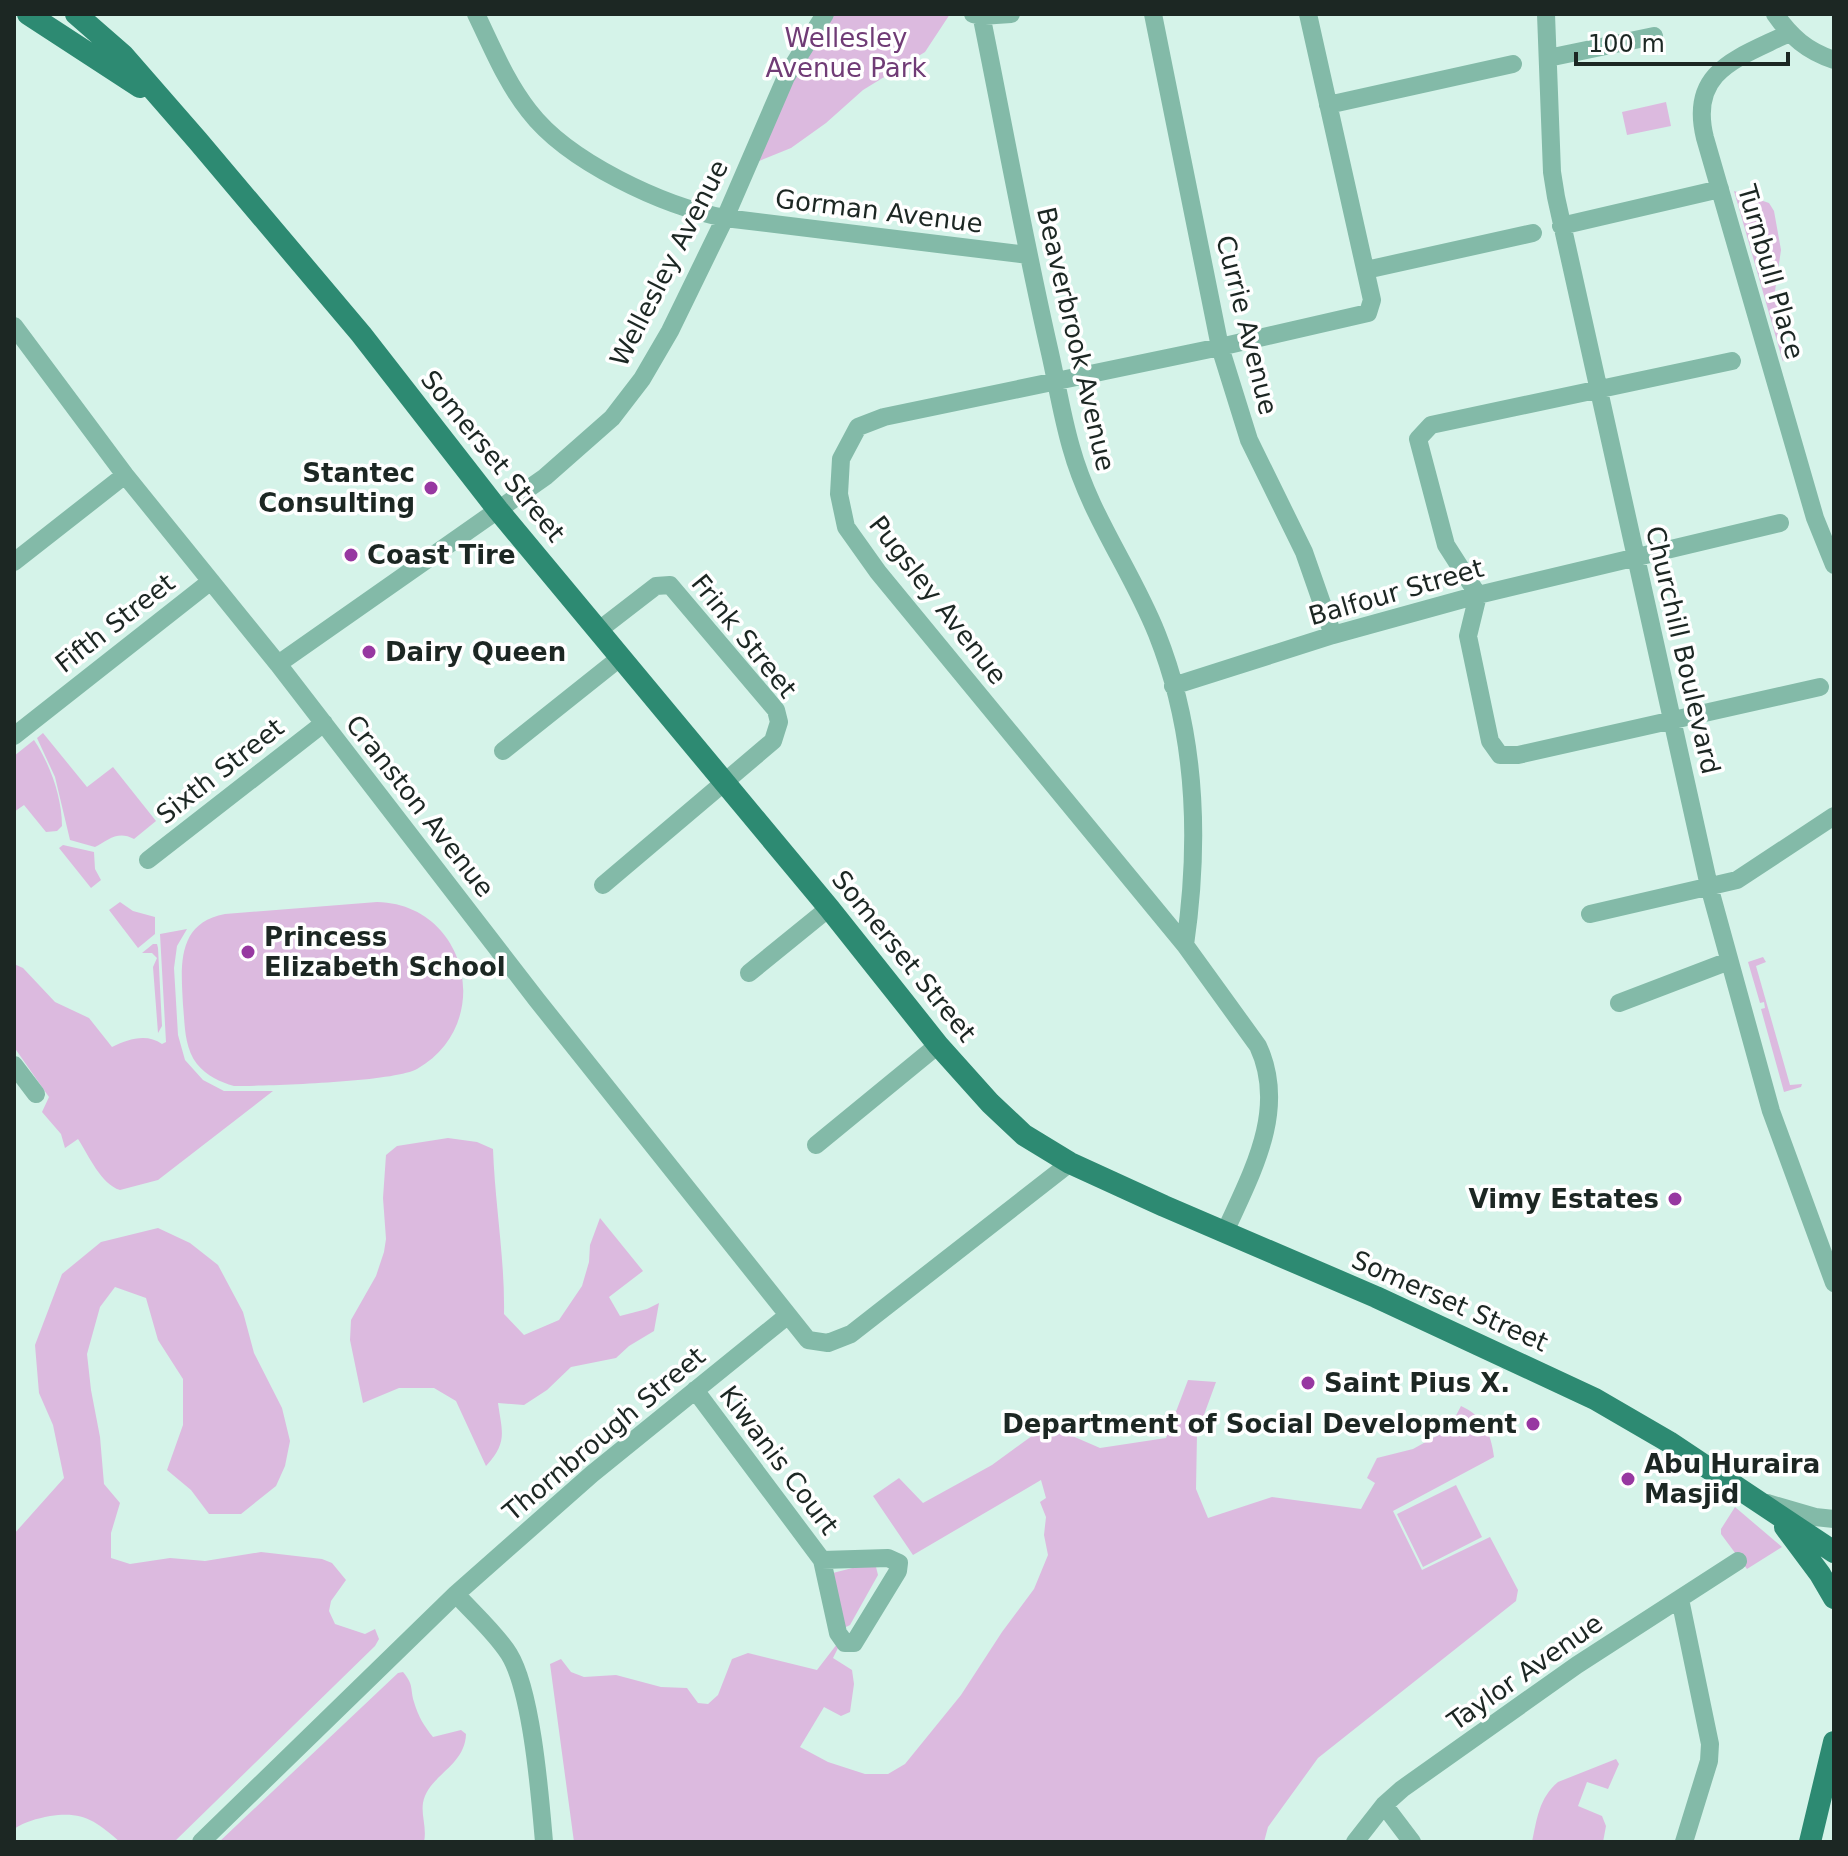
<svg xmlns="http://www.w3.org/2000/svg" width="1848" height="1856" font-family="'DejaVu Sans',sans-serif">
<rect width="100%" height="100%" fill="#d5f3e9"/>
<path fill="#dcbadf" d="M825,14H950L925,52L863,90L826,123L791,148L747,166Z
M1666,102L1671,126L1627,135L1622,112Z
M1734,191L1769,203L1774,211L1781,250L1775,291L1785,353L1783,362Z
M43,733L87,787L113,767L156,821L134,839C118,830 108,840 95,847L70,840L55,777L37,738Z
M34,740C50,764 62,797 62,826L57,831L46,832L24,805L14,812V756Z
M63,845L94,852L95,869L101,880L91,888L59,848Z
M120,902L133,911L155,917V934L138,948L109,910Z
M377,902C468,904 496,1024 417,1069C394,1082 267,1086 234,1086C220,1082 207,1076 197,1064C184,1047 185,1025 183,1005C181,967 176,923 225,914Z
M187,929L177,946L174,968L178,1035L185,1060L203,1080L224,1091H273L158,1180L120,1190C101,1184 89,1156 78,1139L65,1148L61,1134L42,1112L49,1097L14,1047V964L23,968L55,1002L89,1018L112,1047C128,1039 147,1033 162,1044L166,1042L160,934Z
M153,944H157L158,948L162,1026L158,1033L153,967L157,958L152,953H142Z
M1763,957L1766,962L1756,966L1790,1085L1802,1084L1801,1087L1784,1092L1761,1009L1765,1008L1764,1002L1760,1003L1748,962Z
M448,1138L477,1142L493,1149C495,1205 505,1259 504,1314L524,1335L559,1320L582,1286L589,1262L590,1245L600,1218L643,1271L609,1297L620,1316L647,1309L659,1303L654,1331L629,1346L616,1358L571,1367L547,1390L524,1405L498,1403C502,1432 508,1442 486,1466L456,1401L434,1388H399L363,1403L350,1340L351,1320L376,1276L384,1252L386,1239L383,1198L386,1155L397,1146Z
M158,1228L190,1243L218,1265L243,1312L254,1353L282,1408L290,1441L285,1466L276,1486L241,1514H209L191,1490L167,1470L183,1425V1379L158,1340L146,1298L115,1287L100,1307L87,1354L91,1390L100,1437L104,1484L120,1503L111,1533V1558L130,1564L170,1558L205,1561L261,1552L322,1559L332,1563L346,1580L331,1601L329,1611L335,1624L365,1634L375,1629L379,1639L375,1646L174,1842H120C96,1821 83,1811 50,1816C36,1819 26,1821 14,1829V1534L64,1478L53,1425L39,1393L35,1345L62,1274L101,1242Z
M1188,1380L1216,1382L1197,1434L1196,1489L1208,1518L1272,1497L1361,1509L1375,1483L1367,1478L1377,1458L1413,1449L1449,1429L1461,1406C1483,1416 1491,1433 1494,1457L1393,1511L1422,1570L1490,1537L1518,1590L1516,1601L1318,1758L1268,1827L1264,1842H574L550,1664L561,1659L571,1672L584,1677L616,1675L661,1687L687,1688L698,1703L708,1704L718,1695L732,1659L748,1653L817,1670L837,1644L839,1646L833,1658L852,1670L854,1684L850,1712L841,1716L824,1707L800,1747L828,1762L865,1774H888L905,1764L961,1695L1002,1632L1034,1589L1048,1555L1044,1535L1046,1517L1040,1502L1046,1498L1041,1480L913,1555L873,1496L899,1478L923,1503L992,1465L1047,1425L1100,1448L1166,1438Z
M1456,1485L1482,1537L1423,1567L1397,1514Z
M1735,1507L1782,1547L1747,1569L1721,1534V1529Z
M864,1565L876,1567L878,1575L850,1625L844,1628L829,1574Z
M403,1672C414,1685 410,1688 414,1702C418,1716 424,1726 433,1737L461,1730L466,1734C465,1767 428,1775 423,1803C421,1815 427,1828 424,1842H219L398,1673Z
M1616,1759L1619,1764L1608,1789L1587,1782L1578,1806L1602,1816L1606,1826L1603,1842H1532C1537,1819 1539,1798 1558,1782Z"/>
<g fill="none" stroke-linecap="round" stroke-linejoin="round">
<path stroke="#83baa8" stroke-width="18" d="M476,14C492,47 506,82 529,111C568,162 663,206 725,218L1028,255
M973,14L981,16L1011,14
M981,14C1004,127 1024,240 1050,353C1057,384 1062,416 1071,447C1090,516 1131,569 1157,634C1196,732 1200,841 1185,945
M1153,14L1220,347L1249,440L1304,552L1333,635
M1546,14L1552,172L1556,197L1709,886L1771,1111L1834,1283
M1775,14C1791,37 1807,51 1834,60
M1789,33C1739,58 1688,70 1705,138L1815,518L1834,565
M1548,58L1654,36
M1328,105L1513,64
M1561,226L1720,189
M1366,270L1533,233
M14,326L125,475L278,664L537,1000L808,1340L828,1343L851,1334L1070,1163
M1732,361L1431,425L1418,439L1446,545L1478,595L1468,636L1490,741L1500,755H1518L1820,687
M14,562L125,475
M599,630L656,586L670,585L776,710L779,722L773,741L603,885
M278,664L545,477L612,418L642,379L670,331L725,218L786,77L825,14
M1173,686L1333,635L1478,595L1780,523
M14,736L211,581
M503,751L621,657
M148,860L324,723
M1590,914L1737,880L1834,816
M749,973L829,908
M1619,1003L1729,961
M14,1065L36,1094
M816,1145L938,1045
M1225,1232C1251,1174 1288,1110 1258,1046L1185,945L878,572L846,527L839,494L841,459L858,427L884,417L1220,347L1368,313L1372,300L1308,14
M695,1390L822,1560L838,1633L845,1643H854L898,1571L899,1563L888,1558L822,1560
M1767,1503L1815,1517L1834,1519
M456,1594C473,1613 495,1632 509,1654C532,1691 540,1796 544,1842
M1680,1599L1710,1744L1709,1761L1684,1842
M1384,1805L1412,1842
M201,1842L456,1594L592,1474L787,1316
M1355,1842L1384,1805L1402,1789L1577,1665L1738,1561"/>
<path stroke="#2d8a72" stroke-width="22" d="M28,14L140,87
M76,14L123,55L198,141L361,334L498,510L829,908L938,1045L990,1103L1024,1135L1070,1163L1164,1206L1376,1297L1595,1399L1669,1442L1834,1552
M1785,1527L1820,1574L1834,1598
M1810,1842L1834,1742"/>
</g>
<g fill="#9738a1" stroke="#fff" stroke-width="3">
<circle cx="431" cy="488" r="8"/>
<circle cx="351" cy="555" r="8"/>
<circle cx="369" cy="652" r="8"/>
<circle cx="248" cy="952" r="8"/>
<circle cx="1675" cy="1199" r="8"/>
<circle cx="1308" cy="1383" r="8"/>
<circle cx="1533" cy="1424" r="8"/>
<circle cx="1628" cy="1479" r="8"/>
</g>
<g text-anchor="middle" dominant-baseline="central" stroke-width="7" stroke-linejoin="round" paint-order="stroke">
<g font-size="26" fill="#703c76" stroke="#fff">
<text x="846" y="38">Wellesley<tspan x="846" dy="30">Avenue Park</tspan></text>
</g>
<g font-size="26" fill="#1c2723" stroke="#fff">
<text transform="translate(879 211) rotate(7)">Gorman Avenue</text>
<text transform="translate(669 263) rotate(-63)">Wellesley Avenue</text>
<text transform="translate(1771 272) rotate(74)">Turnbull Place</text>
<text transform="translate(1247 325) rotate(76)">Currie Avenue</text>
<text transform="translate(1076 339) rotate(77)">Beaverbrook Avenue</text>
<text transform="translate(493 456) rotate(51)">Somerset Street</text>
<text transform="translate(1396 592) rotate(-16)">Balfour Street</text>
<text transform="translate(938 600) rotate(52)">Pugsley Avenue</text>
<text transform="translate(115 623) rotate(-38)">Fifth Street</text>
<text transform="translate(744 636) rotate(51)">Frink Street</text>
<text transform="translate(1683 650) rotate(77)">Churchill Boulevard</text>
<text transform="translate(220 771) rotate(-38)">Sixth Street</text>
<text transform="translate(420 806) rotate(52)">Cranston Avenue</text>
<text transform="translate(904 956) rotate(51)">Somerset Street</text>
<text transform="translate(1450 1301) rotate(24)">Somerset Street</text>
<text transform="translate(604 1434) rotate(-40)">Thornbrough Street</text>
<text transform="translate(779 1460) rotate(53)">Kiwanis Court</text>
<text transform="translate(1525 1672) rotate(-35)">Taylor Avenue</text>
</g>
<g font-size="26" font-weight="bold" fill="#1c2723" stroke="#fff" text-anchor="start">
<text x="415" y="473" text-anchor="end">Stantec<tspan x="415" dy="30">Consulting</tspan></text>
<text x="367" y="555">Coast Tire</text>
<text x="385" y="652">Dairy Queen</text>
<text x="264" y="937">Princess<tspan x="264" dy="30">Elizabeth School</tspan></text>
<text x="1659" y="1199" text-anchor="end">Vimy Estates</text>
<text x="1324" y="1383">Saint Pius X.</text>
<text x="1517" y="1424" text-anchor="end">Department of Social Development</text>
<text x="1644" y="1464">Abu Huraira<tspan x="1644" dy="30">Masjid</tspan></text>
</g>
</g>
<rect width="1848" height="1856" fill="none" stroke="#1c2723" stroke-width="32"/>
<path d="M1576 52v12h212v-12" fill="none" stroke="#1c2723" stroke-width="4"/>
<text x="1588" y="52" font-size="24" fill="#1c2723" stroke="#ffffff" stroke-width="6" paint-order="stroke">100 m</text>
</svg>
